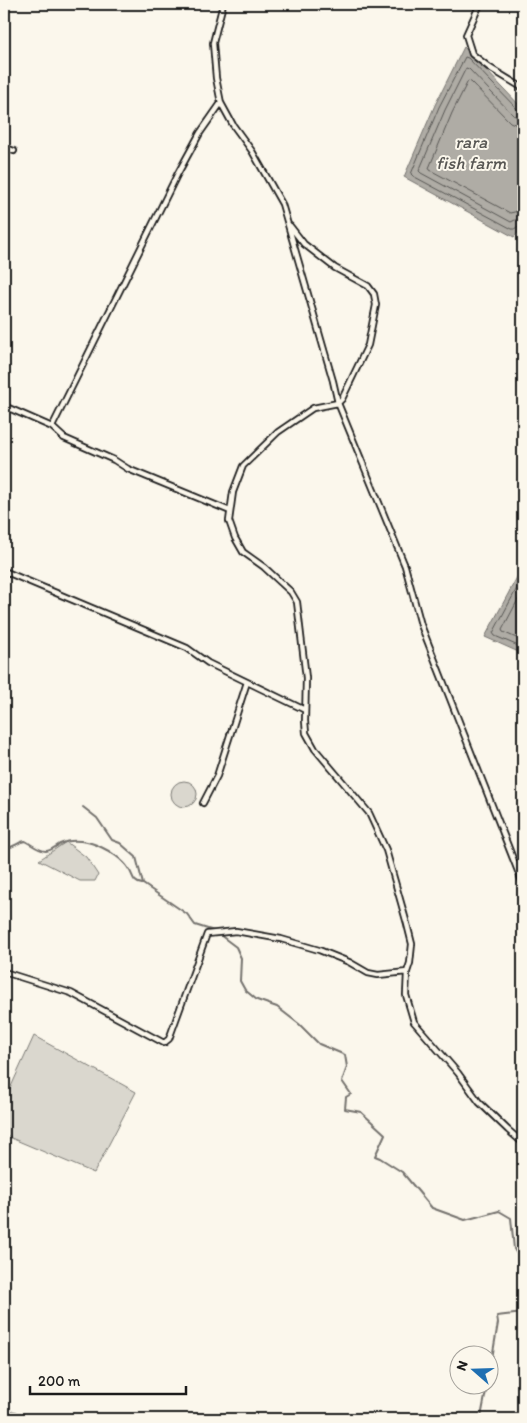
<svg xmlns="http://www.w3.org/2000/svg" width="527" height="1423" font-family="Itim,sans-serif">
<rect width="100%" height="100%" fill="#fbf7ec"/>
<filter id="ink" filterUnits="userSpaceOnUse"><feTurbulence type="fractalNoise" baseFrequency=".02" numOctaves="2"/><feDisplacementMap in="SourceGraphic" scale="10" xChannelSelector="R" yChannelSelector="G"/><feConvolveMatrix kernelMatrix="1 2 1 2 8 2 1 2 1" color-interpolation-filters="sRGB"/></filter>
<g filter="url(#ink)">
<path fill="#dad7ce" stroke="#7b7a75" d="M171 794a13 13 0 1 1 26 0a13 13 0 1 1-26 0Z
M66,842L86,857L98,875L95,881H80L39,860Z
M34,1036L136,1092L94,1173L4,1135V1102Z"/>
<path fill="#afaca5" stroke="#74726e" d="M464,47L523,109V227L514,237L404,177L435,105Z
M523,566V654L485,637Z"/>
<g fill="none" stroke-linecap="round" stroke-linejoin="round">
<path stroke="#575653" stroke-width="1" d="M523,112L518,110L468,58L465,57L439,107L411,174L413,176L512,229C516,230 518,224 523,224
M523,118L518,117L513,115L469,69L466,68L445,110L419,171L421,173L511,222L519,218H523
M523,126L517,125L510,122L471,82L468,81L452,113L429,168L430,170L510,213L523,210
M523,577L493,633L495,636L523,648
M523,590L502,630L503,632L523,641"/>
<path stroke="#74726e" stroke-width="2" d="M83,807L97,818L112,840L120,843L136,857L143,884L187,914L195,925L214,931
M4,847C15,849 16,842 25,841C31,844 39,851 46,851C51,851 56,846 60,844C72,838 89,841 101,847C110,851 123,860 128,868C134,875 131,882 142,884
M220,935L236,947L241,958L240,981L245,990L257,1000L277,1007L299,1024L319,1044L345,1055L347,1067L342,1081L351,1094L346,1097L345,1109L361,1112L385,1134L375,1156L380,1158L402,1172L432,1208L465,1220L499,1211L511,1218L514,1249L520,1259V1290L523,1302
M490,1370L498,1323L497,1316L523,1313V1312
M4,1411L16,1412L27,1419
M482,1419L481,1417L487,1386"/>
<g stroke="#1c1c1c" stroke-width="8">
<path id="street" d="M223,4L213,43L216,78L221,103L233,125L252,151L282,204L333,381L338,403L313,408L278,432L243,466L233,492L229,521L235,538L243,552L264,567L291,592L297,602L306,678L305,721L306,733L315,749L369,813L386,850L407,924L412,944L410,963L407,972L406,995L414,1022L458,1073L479,1102L508,1130L523,1143
M480,4L466,35L472,54L490,68L523,88
M4,147L14,151
M290,226L304,244L335,268L368,286L374,294L376,305L368,345L342,399L338,403L405,566L421,625L523,884
M4,406L52,427L64,438L114,460L128,469L230,511
M52,427L177,175L200,133L221,103
M4,571L187,648L208,663L305,710
M203,803L217,776L247,682
M4,972L71,993L164,1043L169,1039L207,934L236,931L281,939L319,950L349,962L368,973L378,975L407,972"/>
</g>
<use href="#street" stroke="#fbf7ec" stroke-width="4.5"/>
</g>
</g>
<g text-anchor="middle" dominant-baseline="central" stroke-width="4" stroke-linejoin="round" paint-order="stroke">
<g font-size="18" font-style="italic" fill="#575653" stroke="#fbf7ec">
<text x="471" y="142">rara<tspan x="471" dy="21">fish farm</tspan></text>
</g>
</g>
<rect width="527" height="1423" fill="none" stroke="#fbf7ec" stroke-width="20"/>
<rect x="10" y="10" width="507" height="1403" fill="none" stroke="#1c1c1c" stroke-width="2" filter="url(#ink)"/>
<g transform="translate(474 1370) rotate(290)"><circle r="24" fill="#fbf7ec" stroke="#a29f99"/>
<path d="M0-4L9 19L0 12L-9 19Z" fill="#1f6fb2"/>
<text y="-8" font-size="14" font-weight="bold" text-anchor="middle" fill="#1c1c1c">N</text>
</g>
<path d="M30 1386v8h156v-8" fill="none" stroke="#1c1c1c" stroke-width="2.5"/>
<text x="38" y="1386" font-size="15" fill="#1c1c1c" stroke="#fbf7ec" stroke-width="4" paint-order="stroke">200 m</text>
</svg>
